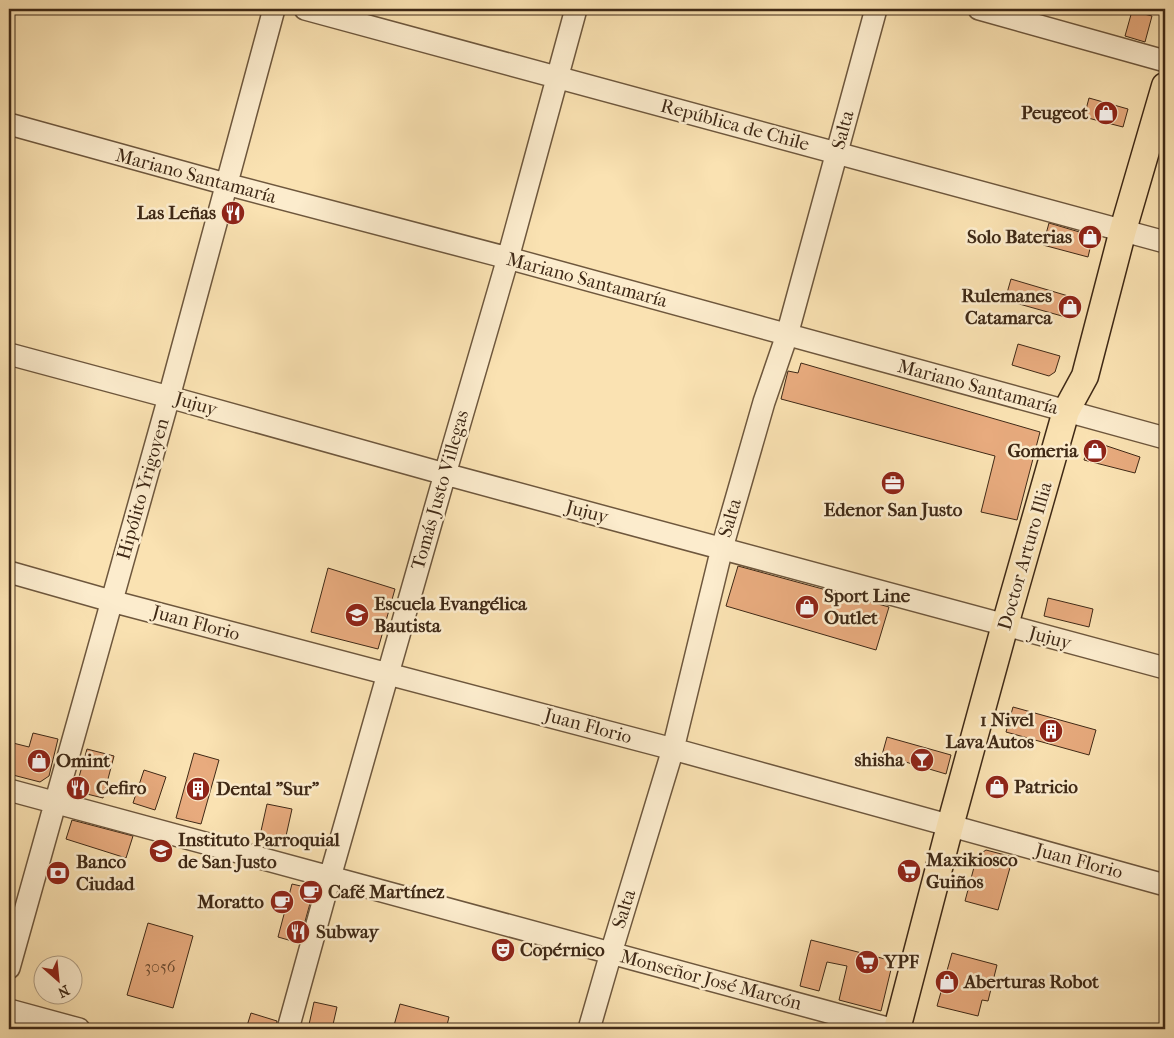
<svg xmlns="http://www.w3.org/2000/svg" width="1174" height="1038" font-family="'IM FELL French Canon',serif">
<rect width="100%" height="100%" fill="#fae2b2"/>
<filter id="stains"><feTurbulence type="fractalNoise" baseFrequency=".004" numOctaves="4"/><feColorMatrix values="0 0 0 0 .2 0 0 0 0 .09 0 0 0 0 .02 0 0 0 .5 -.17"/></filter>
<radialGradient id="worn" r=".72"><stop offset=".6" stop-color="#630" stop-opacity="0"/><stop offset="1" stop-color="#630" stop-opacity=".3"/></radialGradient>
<path fill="#e8ab7e" stroke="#3f2916" d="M1132,11L1152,16L1145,42L1125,36Z
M1089,98L1128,109L1123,127L1084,117Z
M1049,223L1093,236L1088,257L1043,245Z
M1011,279L1075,298L1069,318L1005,300Z
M1018,344L1060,356L1055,372L1049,376L1012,365Z
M801,363L1040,432L1017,520L981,512L995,456L781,399L788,371L798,373Z
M1098,443L1140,457L1135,473L1084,460L1087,449Z
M738,566L889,607L876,650L726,606Z
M328,568L395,589L378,649L311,632Z
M1048,598L1093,609L1089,627L1044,616Z
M1013,707L1096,730L1089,755L1006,732Z
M33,733L58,739L49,776L40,782L9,774V742L29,747Z
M887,737L951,755L946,774L882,755Z
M87,749L114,756L103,798L75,791Z
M194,753L219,760L201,824L176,818Z
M144,770L166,777L155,810L133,803Z
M267,804L292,809L284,845L259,840Z
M72,820L133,836L126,858L66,839Z
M986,850L1013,857L998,910L965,901L977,856Z
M292,884L314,889L299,943L278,937Z
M148,923L193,936L173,1008L127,995Z
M811,940L893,961L881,1011L839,1000L847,966L827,962L819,991L800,986Z
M952,953L997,965L988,1001L982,1000L978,1016L937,1006Z
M314,1002L337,1007L332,1029H308Z
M400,1004L449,1017L446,1029H393Z
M251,1013L277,1021L276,1029H246Z"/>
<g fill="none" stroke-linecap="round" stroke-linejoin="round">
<g stroke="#6e573d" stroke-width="24">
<path id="minor" d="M305,9L1165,242
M979,9L1165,61
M9,124L226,184L508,258L1165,438
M9,354L169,397L445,474L1165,668
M9,572L111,601L673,749L1165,885
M9,790L891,1029
M9,968L169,397L274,9
M9,1010L79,1029
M288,1029L330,877L445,474L508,258L576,9
M589,1029L611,953L673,749L722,548L764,402L787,335L876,9"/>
</g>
<g stroke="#3f2916" stroke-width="29">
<path id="major" d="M897,1029L950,826L1005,625L1066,411L1085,376L1123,230L1165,86"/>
</g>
<use href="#minor" stroke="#fceccd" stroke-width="21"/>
<use href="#major" stroke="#fae2b2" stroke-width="26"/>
</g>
<defs>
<g id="shop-disc" transform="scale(1.25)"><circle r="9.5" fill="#8f2418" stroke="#fceccd"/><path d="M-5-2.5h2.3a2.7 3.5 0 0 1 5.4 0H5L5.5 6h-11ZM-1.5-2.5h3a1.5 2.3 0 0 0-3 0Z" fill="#fff"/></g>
<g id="restaurant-disc" transform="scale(1.25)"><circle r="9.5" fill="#8f2418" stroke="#fceccd"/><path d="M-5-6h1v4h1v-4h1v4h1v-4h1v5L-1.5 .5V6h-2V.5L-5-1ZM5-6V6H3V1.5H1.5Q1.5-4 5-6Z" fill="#fff"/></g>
<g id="office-disc" transform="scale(1.25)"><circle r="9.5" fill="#8f2418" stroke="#fceccd"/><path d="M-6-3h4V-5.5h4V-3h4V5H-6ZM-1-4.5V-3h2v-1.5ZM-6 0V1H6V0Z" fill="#fff"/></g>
<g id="school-disc" transform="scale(1.25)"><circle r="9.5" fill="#8f2418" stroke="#fceccd"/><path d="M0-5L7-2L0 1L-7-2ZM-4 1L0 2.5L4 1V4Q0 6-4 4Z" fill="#fff"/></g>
<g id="building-disc" transform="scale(1.25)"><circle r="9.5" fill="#8f2418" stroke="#fceccd"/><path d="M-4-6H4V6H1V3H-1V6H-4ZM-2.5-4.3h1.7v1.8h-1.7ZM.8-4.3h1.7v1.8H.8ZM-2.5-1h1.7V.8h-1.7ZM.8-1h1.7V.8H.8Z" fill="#fff"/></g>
<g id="bar-disc" transform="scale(1.25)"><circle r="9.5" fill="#8f2418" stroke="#fceccd"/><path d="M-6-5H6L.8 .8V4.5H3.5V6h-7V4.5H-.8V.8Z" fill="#fff"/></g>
<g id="supermarket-disc" transform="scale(1.25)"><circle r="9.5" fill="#8f2418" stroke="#fceccd"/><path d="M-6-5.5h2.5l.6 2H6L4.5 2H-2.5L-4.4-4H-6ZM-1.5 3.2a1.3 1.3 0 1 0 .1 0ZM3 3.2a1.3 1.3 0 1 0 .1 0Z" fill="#fff"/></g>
<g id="bank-disc" transform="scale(1.25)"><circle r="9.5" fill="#8f2418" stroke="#fceccd"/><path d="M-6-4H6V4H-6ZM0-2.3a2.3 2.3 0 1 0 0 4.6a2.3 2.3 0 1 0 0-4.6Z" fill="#fff"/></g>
<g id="cafe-disc" transform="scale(1.25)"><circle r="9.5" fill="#8f2418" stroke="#fceccd"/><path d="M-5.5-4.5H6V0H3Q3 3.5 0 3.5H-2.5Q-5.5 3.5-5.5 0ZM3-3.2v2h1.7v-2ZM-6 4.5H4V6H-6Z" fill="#fff"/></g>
<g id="theatre-disc" transform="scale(1.25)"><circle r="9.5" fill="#8f2418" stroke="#fceccd"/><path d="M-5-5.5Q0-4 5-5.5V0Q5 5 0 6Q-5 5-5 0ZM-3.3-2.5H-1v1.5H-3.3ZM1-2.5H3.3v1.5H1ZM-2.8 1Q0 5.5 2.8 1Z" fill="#fff"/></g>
</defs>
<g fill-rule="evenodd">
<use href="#shop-disc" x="1106" y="113"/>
<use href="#restaurant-disc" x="233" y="213"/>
<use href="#shop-disc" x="1090" y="237"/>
<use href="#shop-disc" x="1070" y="307"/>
<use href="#shop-disc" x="1095" y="451"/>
<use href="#office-disc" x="893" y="483"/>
<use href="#shop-disc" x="807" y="607"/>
<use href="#school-disc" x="357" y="615"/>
<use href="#building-disc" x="1051" y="731"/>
<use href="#bar-disc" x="922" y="760"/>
<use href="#shop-disc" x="39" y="761"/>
<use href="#shop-disc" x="997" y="787"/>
<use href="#restaurant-disc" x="78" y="788"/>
<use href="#building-disc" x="198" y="789"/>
<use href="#school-disc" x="161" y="851"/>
<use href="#supermarket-disc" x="909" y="871"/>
<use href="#bank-disc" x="58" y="873"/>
<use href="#cafe-disc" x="311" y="892"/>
<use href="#cafe-disc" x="282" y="902"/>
<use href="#restaurant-disc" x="298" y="932"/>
<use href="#theatre-disc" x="503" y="950"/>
<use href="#supermarket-disc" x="867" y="962"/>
<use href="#shop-disc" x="947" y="982"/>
</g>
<g text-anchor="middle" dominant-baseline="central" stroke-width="5" stroke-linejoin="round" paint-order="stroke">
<g font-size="16" fill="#694a30">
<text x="160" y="966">3056</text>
</g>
<g font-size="19" font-weight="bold" fill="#3f2916" stroke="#fceccd" text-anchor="start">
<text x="1088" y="113" text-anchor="end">Peugeot</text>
<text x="216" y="213" text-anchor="end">Las Leñas</text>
<text x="1072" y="237" text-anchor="end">Solo Baterias</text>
<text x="1052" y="296" text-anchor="end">Rulemanes<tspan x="1052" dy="22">Catamarca</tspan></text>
<text x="1078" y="451" text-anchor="end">Gomeria</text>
<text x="893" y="510" text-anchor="middle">Edenor San Justo</text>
<text x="824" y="596">Sport Line<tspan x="824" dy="22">Outlet</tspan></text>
<text x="374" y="604">Escuela Evangélica<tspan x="374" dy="22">Bautista</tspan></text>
<text x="1034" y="720" text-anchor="end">1 Nivel<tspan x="1034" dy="22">Lava Autos</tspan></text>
<text x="904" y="760" text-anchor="end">shisha</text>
<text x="56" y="761">Omint</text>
<text x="1014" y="787">Patricio</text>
<text x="96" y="788">Cefiro</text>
<text x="216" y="789">Dental "Sur"</text>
<text x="178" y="840">Instituto Parroquial<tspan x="178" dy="22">de San Justo</tspan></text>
<text x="926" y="860">Maxikiosco<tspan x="926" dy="22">Guiños</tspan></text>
<text x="76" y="862">Banco<tspan x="76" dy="22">Ciudad</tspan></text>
<text x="328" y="892">Café Martínez</text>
<text x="264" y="902" text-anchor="end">Moratto</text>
<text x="316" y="932">Subway</text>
<text x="520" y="950">Copérnico</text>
<text x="884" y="962">YPF</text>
<text x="964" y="982">Aberturas Robot</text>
</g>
<g font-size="19" fill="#3f2916" stroke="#fceccd">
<text transform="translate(735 125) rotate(15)">República de Chile</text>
<text transform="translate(843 130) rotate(-75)">Salta</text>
<text transform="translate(196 176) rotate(15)">Mariano Santamaría</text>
<text transform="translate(587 280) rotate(15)">Mariano Santamaría</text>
<text transform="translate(978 387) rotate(15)">Mariano Santamaría</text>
<text transform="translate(196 404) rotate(16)">Jujuy</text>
<text transform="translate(143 489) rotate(-74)">Hipólito Yrigoyen</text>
<text transform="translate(440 490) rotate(-74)">Tomás Justo Villegas</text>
<text transform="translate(587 512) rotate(15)">Jujuy</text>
<text transform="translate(730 518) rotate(-74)">Salta</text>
<text transform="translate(1025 556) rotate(-74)">Doctor Arturo Illia</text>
<text transform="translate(196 623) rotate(15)">Juan Florio</text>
<text transform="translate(1050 638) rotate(15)">Jujuy</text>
<text transform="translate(588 726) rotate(15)">Juan Florio</text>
<text transform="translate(1079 861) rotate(15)">Juan Florio</text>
<text transform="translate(624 909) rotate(-73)">Salta</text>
<text transform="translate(711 980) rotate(15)">Monseñor José Marcón</text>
</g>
</g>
<rect width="1174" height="1038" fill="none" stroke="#fae2b2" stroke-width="30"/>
<rect x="10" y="10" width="1154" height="1018" fill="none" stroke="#3f2916" stroke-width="2.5"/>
<rect x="15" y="15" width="1144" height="1008" fill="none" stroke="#3f2916"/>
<g transform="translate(58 980) rotate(153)"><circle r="24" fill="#fceccd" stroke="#b09e84"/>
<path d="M0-4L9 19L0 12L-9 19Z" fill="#8f2418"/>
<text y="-8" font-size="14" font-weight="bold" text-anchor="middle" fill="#3f2916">N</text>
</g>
<rect width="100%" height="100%" filter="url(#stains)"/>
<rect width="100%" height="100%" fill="url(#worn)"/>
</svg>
